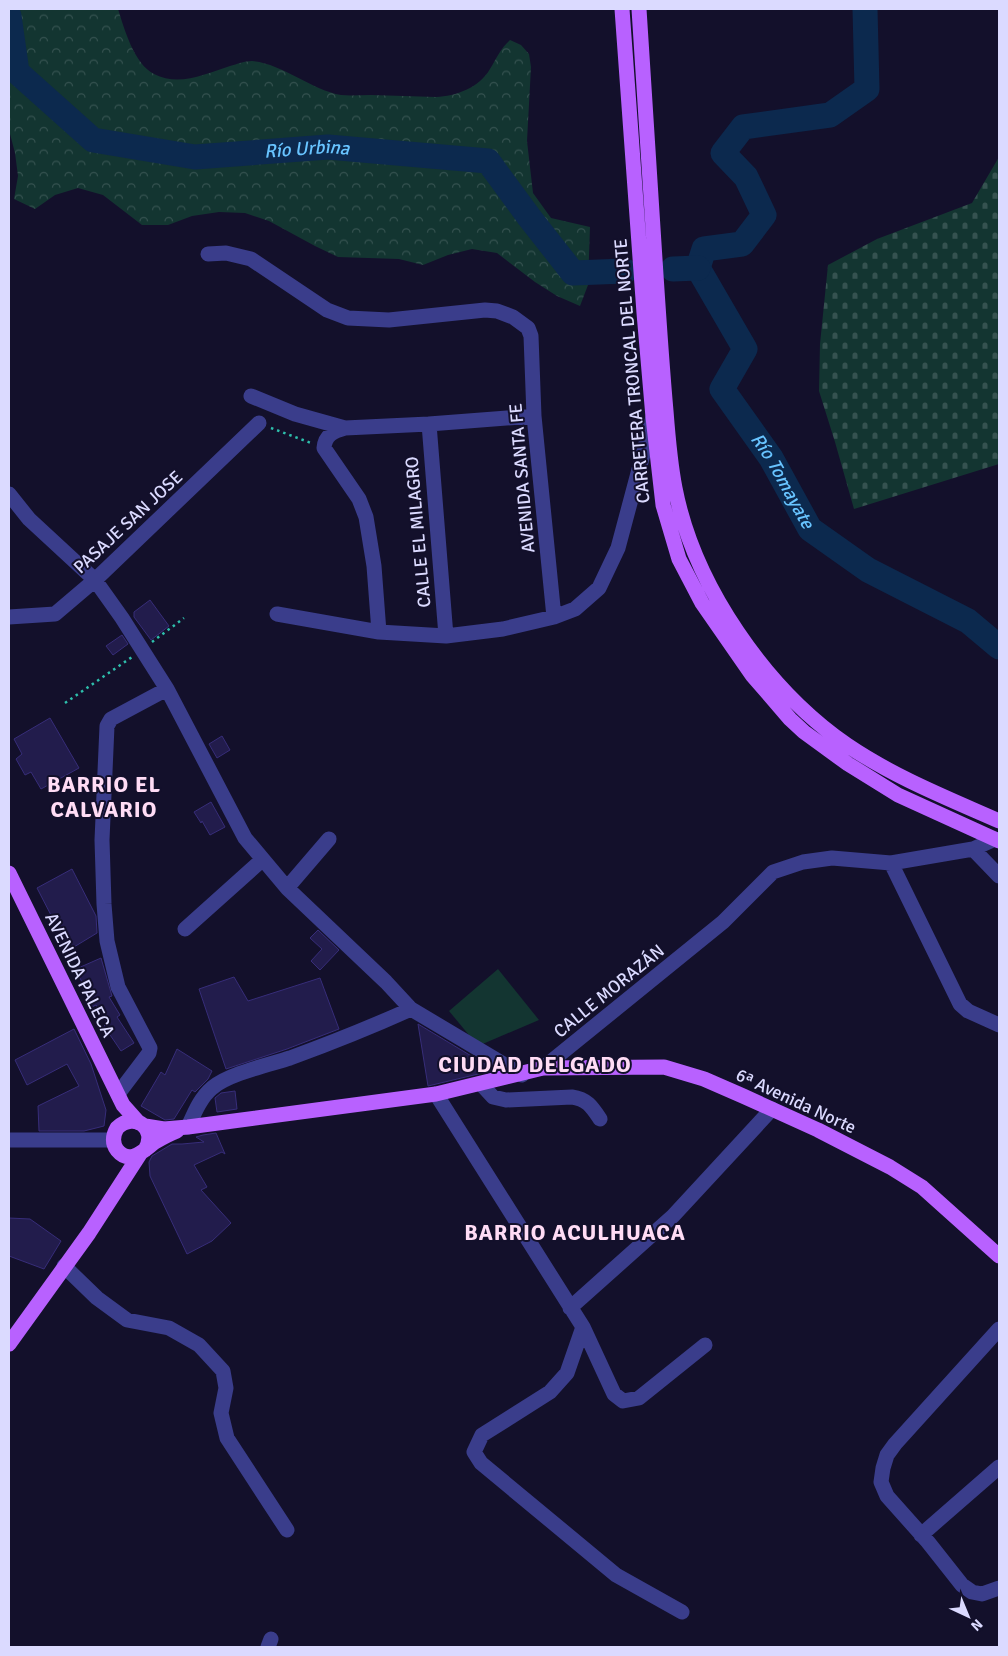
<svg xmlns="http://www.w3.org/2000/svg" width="1008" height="1656" font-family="Signika,sans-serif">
<defs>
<pattern id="forest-crowns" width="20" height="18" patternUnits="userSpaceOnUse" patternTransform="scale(1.25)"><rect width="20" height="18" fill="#133531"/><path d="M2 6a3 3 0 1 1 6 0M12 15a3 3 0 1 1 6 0" fill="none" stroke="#355250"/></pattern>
<pattern id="cemetery-stones" width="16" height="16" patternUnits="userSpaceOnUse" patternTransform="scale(1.25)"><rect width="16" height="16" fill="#133531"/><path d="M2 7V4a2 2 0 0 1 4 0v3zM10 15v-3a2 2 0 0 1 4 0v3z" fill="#355250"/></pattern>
</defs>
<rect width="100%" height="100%" fill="#13102b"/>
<path fill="#133531" d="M498,969L539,1020L478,1046L449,1011Z"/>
<path fill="url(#forest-crowns)" d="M9,9H118C124,28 134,64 154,74C179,87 205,74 230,66C237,64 245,61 252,61C281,63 312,90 341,95C350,96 361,95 371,95C393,96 414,96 436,97C456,96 479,88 490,69C497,58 500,49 510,40L521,45L529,54L531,67L527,141L533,193L551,218L590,227L588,285L580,306L557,296L535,282L497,253L472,249L448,255L423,265L399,259L338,257L315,246L269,221L245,213L219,212L192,216L168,225H142L103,195L78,188L55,195L35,209L14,199L18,176L15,153L9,130Z"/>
<path fill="url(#cemetery-stones)" d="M999,157V464L854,509L835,442L819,391L820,344L828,265L877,239L972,203Z"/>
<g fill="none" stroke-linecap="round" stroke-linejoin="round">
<g stroke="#0c294e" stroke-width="25">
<path id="s1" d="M9,16L17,72L93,140L195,157L328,147L488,161L529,217L573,273L625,271"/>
<path id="s2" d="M698,268L745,349L722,389L771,458L810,529L868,570L968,621L999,647"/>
<path d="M698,268L704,249L742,244L764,215L746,177L723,153L743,127L830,115L867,89L865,9"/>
<path d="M673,269L698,268"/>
</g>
</g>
<path fill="#221c4c" stroke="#372d79" d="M150,600L169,626L151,640L134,617V612Z
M122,635L128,644L113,655L106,646Z
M50,718L79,768L41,789L31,772L25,775L16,759L22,754L14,739Z
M222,736L230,750L217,758L209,744Z
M211,802L225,827L210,835L202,821L201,823L194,812Z
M72,869L96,916L97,933L69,950L37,888Z
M318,930L339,950L320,970L311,961L322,949L310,938Z
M101,958L112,996L109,997L120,1015L117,1017L134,1043L121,1051L104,1026L107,1023L96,1005L92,1007L83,990L85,989L76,969Z
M234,977L248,1001L320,978L339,1029L287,1049L226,1069L199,989Z
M418,1024L493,1069L495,1070L428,1086Z
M74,1029L91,1064L106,1110L104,1126L84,1131H39L38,1106L79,1086L67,1064L27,1085L15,1060Z
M177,1049L212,1071L208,1079L195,1092L192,1090L174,1119L165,1120L141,1106L161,1072L165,1075Z
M235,1091L237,1109L217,1112L215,1098L221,1093Z
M216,1133L225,1154L222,1152L194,1165L207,1187L201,1190L231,1223L212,1241L187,1254L150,1176L149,1162L152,1156L172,1144H182L204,1142L196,1137L203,1135Z
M9,1218L30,1219L61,1241L44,1269L9,1256Z"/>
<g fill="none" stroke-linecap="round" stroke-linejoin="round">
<path stroke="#2ebfac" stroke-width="2.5" stroke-dasharray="2.5 4" stroke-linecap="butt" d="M271,428L311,443
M152,642L184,618
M65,703L132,657"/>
<path stroke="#3a3d8b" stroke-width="15" d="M208,254L226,253L251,259L327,310L348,318L389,320L485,310L497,311L513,317L528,328L531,336L534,416L554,617
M251,396L295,414L345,428
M429,424L446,636
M9,494L29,519L95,580L122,618L167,689L245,838L287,888L386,982L411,1009L522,1075
M277,614L379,632L446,636L503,629L554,617L575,609L599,588L618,548L653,417
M9,617L55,614L95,580L259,423
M379,632L374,566L366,517L359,499L324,448C325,435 334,431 345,428L429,424L534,416
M973,849L999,876
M891,863L960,1004L968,1011L999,1025
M287,888L329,839
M185,929L262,860
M543,1068L723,922L773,872L803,862L832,858L891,863L973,849L995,839
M481,1084L493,1097L506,1100L572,1097C587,1099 592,1107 600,1119
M118,1094L149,1053L150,1048L118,987L107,941L104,904L102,840L107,726L111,719L167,689
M436,1094L583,1327L614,1394L623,1401L639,1398L705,1345
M188,1127C194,1114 200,1098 212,1088C228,1074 268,1065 290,1058C331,1043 371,1027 411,1009
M9,1140H113
M64,1266L97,1298L127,1320L169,1328L199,1345L223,1371L226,1388L221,1413L227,1438L287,1530
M570,1308L673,1216L772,1109
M583,1327L567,1373L550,1392L482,1435L474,1452L481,1463L616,1575L682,1612
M999,1329L895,1444L887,1455L883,1468L881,1482L887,1496L928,1542L962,1585L972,1592L982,1594L999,1588
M921,1535L999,1467
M268,1647L271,1639"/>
<path stroke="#b861ff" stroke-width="15" d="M622,9L644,313L653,417L663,505L679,559L702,603L752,675L790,719L804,732L848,764L898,795L999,841
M639,9C645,98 650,187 656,275C659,321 662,366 666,411C668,437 670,463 675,488C694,586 766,689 847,745C894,777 947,798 999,821
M9,873L123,1105L139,1123
M145,1126L164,1129L188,1127L436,1094L543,1068L664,1067L704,1079L743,1096L818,1130L890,1167L922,1187L999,1256
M145,1150C158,1129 135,1111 117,1128C113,1135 112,1143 117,1150C130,1166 144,1150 155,1142C162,1138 169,1134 177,1131
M9,1344L89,1233L140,1154"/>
</g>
<g text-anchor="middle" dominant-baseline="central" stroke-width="4" stroke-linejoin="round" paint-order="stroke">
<g font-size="18" fill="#dbdaff" stroke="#13102b">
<text transform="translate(632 371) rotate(-95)">CARRETERA TRONCAL DEL NORTE</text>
<text transform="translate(522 478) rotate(-95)">AVENIDA SANTA FE</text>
<text transform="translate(128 522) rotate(-43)">PASAJE SAN JOSE</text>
<text transform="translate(418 532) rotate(-95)">CALLE EL MILAGRO</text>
<text transform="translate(80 975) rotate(64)">AVENIDA PALECA</text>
<text transform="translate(609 991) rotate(-39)">CALLE MORAZÁN</text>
<text transform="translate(796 1101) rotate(25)">6ª Avenida Norte</text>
</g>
<g font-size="19" font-style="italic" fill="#68c4ff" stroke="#13102b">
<text stroke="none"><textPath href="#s1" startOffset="374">Río Urbina</textPath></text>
<text stroke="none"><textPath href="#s2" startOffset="250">Río Tomayate</textPath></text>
</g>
<g font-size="22" font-weight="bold" letter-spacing="1" fill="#ffdcf5" stroke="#13102b">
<text x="104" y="784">BARRIO EL<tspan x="104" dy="25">CALVARIO</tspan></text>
<text x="535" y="1064">CIUDAD DELGADO</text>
<text x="575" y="1232">BARRIO ACULHUACA</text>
</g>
</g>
<rect width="1008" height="1656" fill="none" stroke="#dbdaff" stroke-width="20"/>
<g transform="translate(968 1616) rotate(136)" stroke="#13102b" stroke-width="4" paint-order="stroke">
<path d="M0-4L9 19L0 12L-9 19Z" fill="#dbdaff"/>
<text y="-8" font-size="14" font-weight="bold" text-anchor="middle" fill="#dbdaff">N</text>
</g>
</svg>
